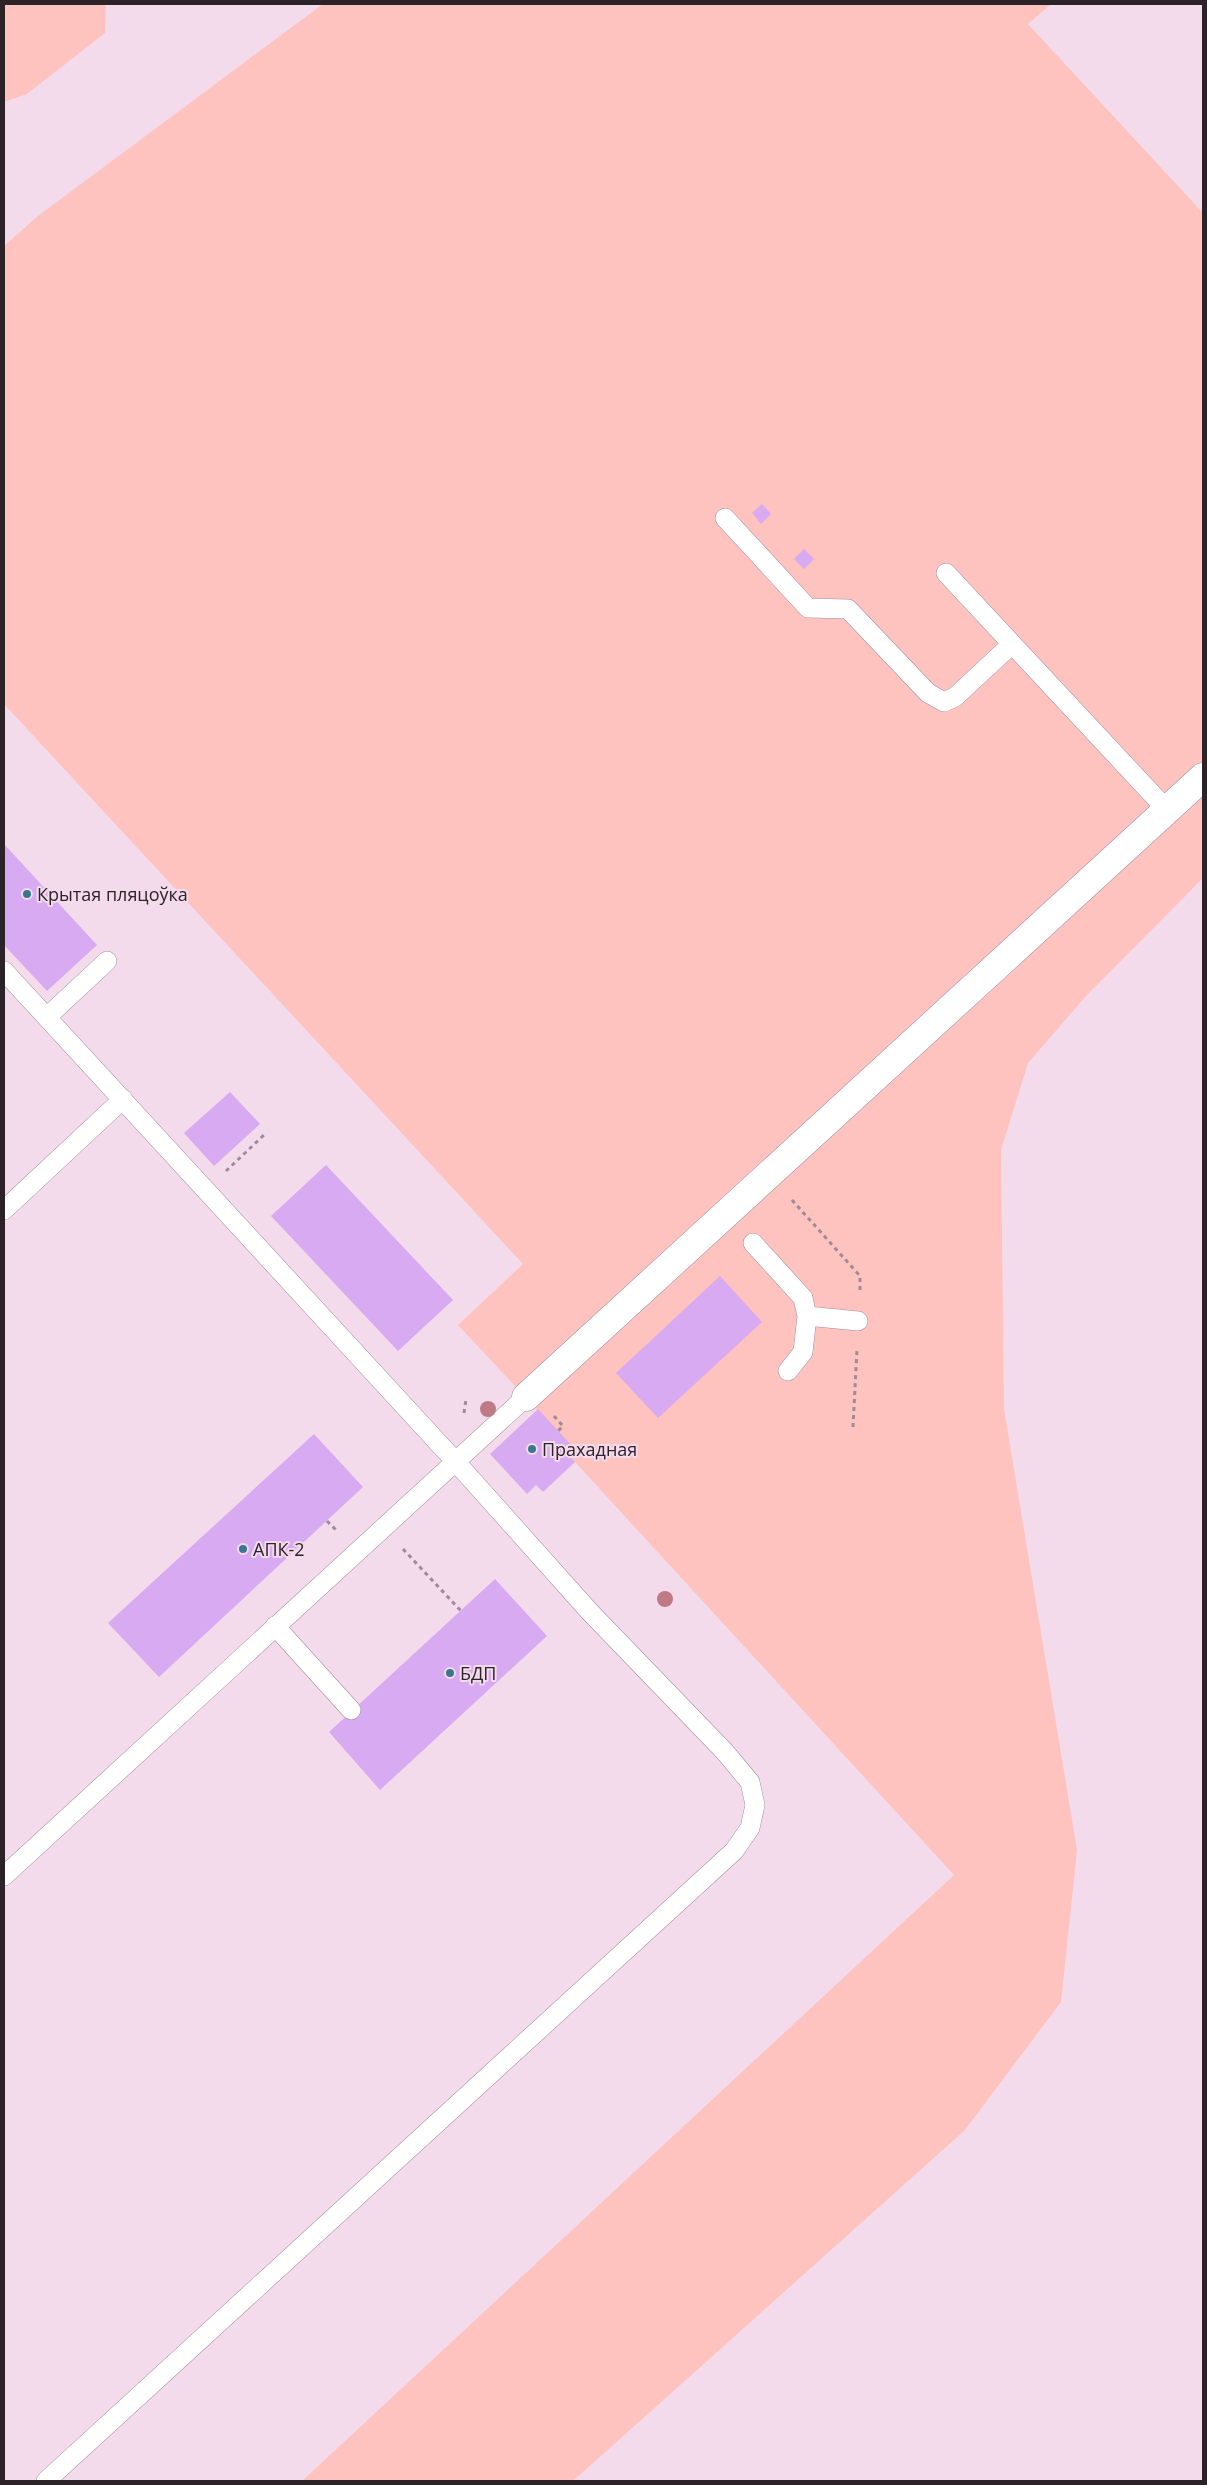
<svg xmlns="http://www.w3.org/2000/svg" width="1207" height="2485" font-family="'Open Sans',sans-serif">
<rect width="100%" height="100%" fill="#f4dbec"/>
<path fill="#fec2bf" d="M4,4H103L106,6L105,33L27,94L4,102Z
M323,4H1051L1028,24L1203,213V878L1086,996L1028,1063L1001,1150L1004,1409L1077,1850L1061,2002L965,2130L573,2481H302L954,1875L575,1462L566,1452L571,1446L458,1325L523,1264L4,704V246L38,216Z"/>
<path fill="#d8aaf1" d="M762,504L771,514L761,524L752,513Z
M804,549L814,559L804,569L794,559Z
M4,844L97,945L47,991L4,945Z
M230,1092L260,1124L214,1166L184,1133Z
M326,1165L453,1300L398,1351L271,1216Z
M720,1276L762,1322L658,1418L616,1373Z
M538,1409L572,1446L566,1452L575,1462L543,1492L536,1485L527,1494L490,1454Z
M314,1434L363,1487L159,1677L108,1623Z
M495,1579L547,1636L380,1790L329,1732Z"/>
<g fill="none" stroke-linecap="round" stroke-linejoin="round">
<g stroke="#a58e9f" stroke-width="20">
<path id="lane" d="M725,518L808,608L848,609L928,693L944,702L955,697L1012,644
M946,573L1167,810
M4,971L455,1461L589,1611L725,1752L750,1782L755,1805L750,1828L734,1851L46,2481
M47,1017L107,961
M4,1210L123,1099
M753,1243L803,1298L807,1316L803,1352L788,1371
M807,1316L858,1321
M275,1626L351,1710
M4,1876L526,1397"/>
</g>
<g stroke="#a58e9f" stroke-width="29">
<path id="street" d="M526,1397L1203,777"/>
</g>
<path stroke="#9d8b97" stroke-width="3" stroke-dasharray="4 4" stroke-linecap="butt" d="M226,1171L265,1134
M792,1200L860,1276V1291
M464,1413L466,1399
M554,1416L563,1426L558,1431
M853,1427L857,1349
M327,1521L337,1531
M403,1549L461,1611"/>
<use href="#lane" stroke="#fff" stroke-width="19"/>
<use href="#street" stroke="#fff" stroke-width="28"/>
</g>
<g fill="#be7a85">
<circle cx="488" cy="1409" r="8"/>
<circle cx="665" cy="1599" r="8"/>
</g>
<g fill="#39778c" stroke="#f4dbec" stroke-width="2">
<circle cx="27" cy="894" r="5"/>
<circle cx="532" cy="1449" r="5"/>
<circle cx="243" cy="1549" r="5"/>
<circle cx="450" cy="1673" r="5"/>
</g>
<g text-anchor="middle" dominant-baseline="central" stroke-width="4" stroke-linejoin="round" paint-order="stroke">
<g font-size="18" fill="#2c2329" stroke="#f4dbec" text-anchor="start">
<text x="37" y="894">Крытая пляцоўка</text>
<text x="542" y="1449">Прахадная</text>
<text x="253" y="1549">АПК-2</text>
<text x="460" y="1673">БДП</text>
</g>
</g>
<rect width="1207" height="2485" fill="none" stroke="#2c2329" stroke-width="10"/>
</svg>
